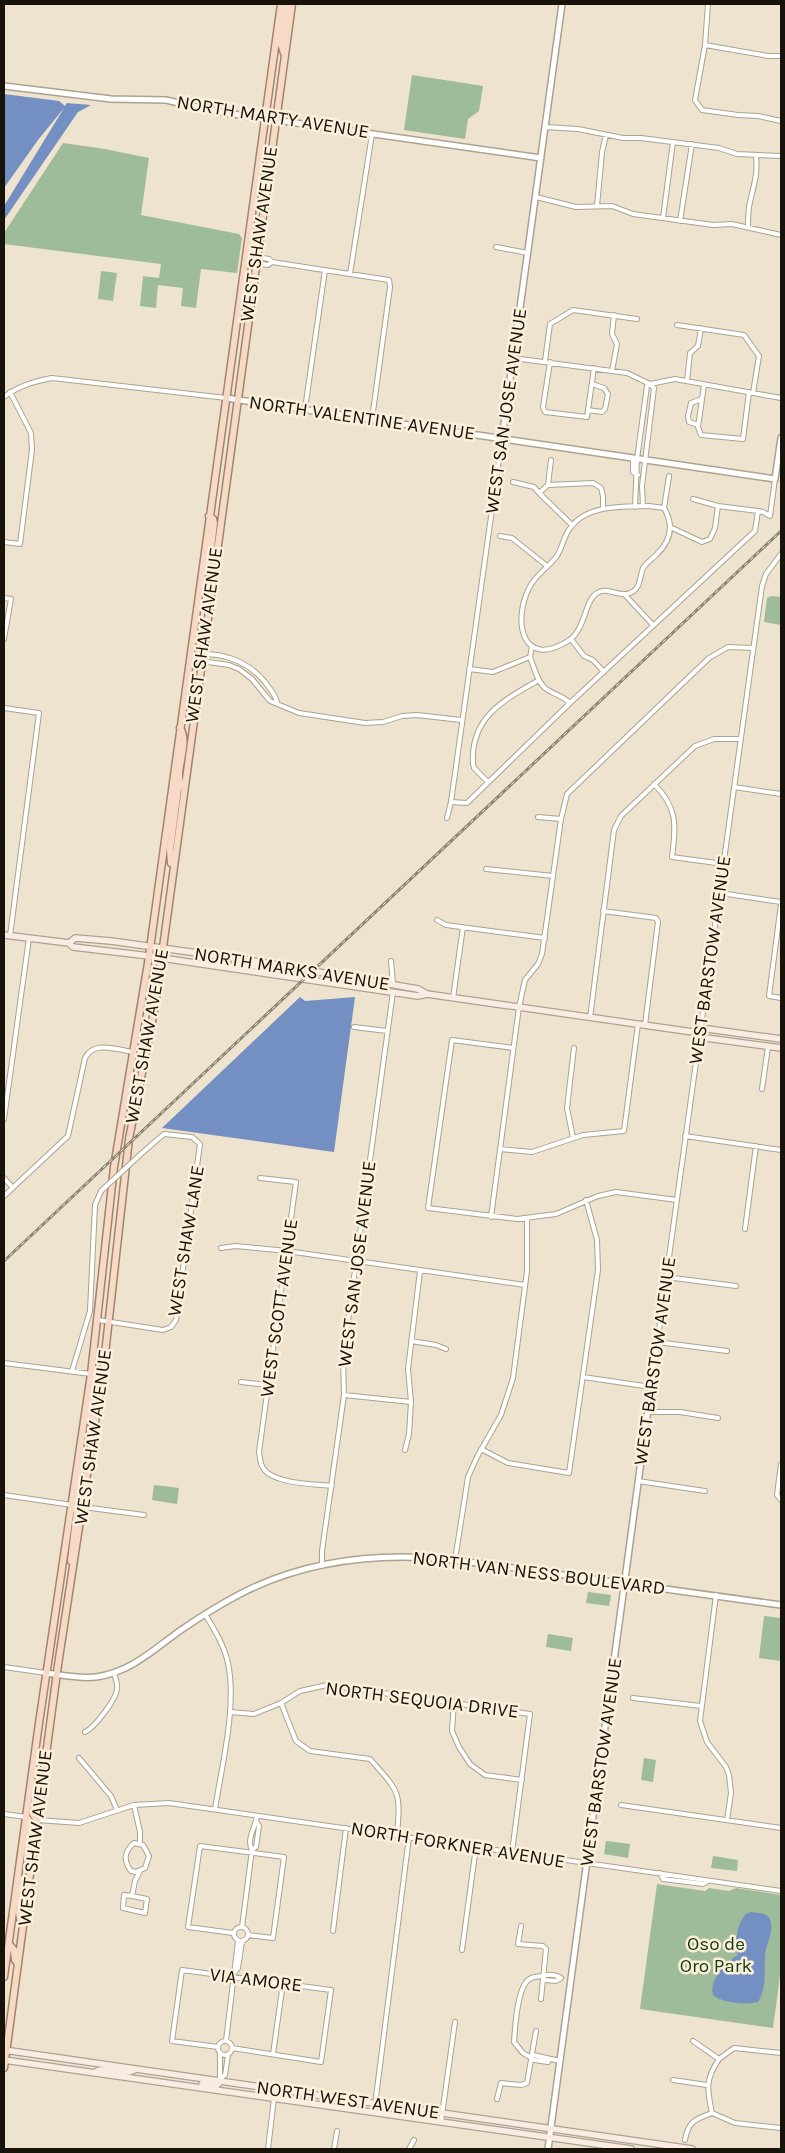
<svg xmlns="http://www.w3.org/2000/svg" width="785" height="2153" font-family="Karla,sans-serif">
<rect width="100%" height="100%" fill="#eee3ce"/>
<path fill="#9ebb9a" d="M412,75L483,86L479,111L468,119L465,139L404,130Z
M63,143L105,149L149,158L141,215L239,234L242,238L237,273L201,269L196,308L181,306L183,288L158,285L156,308L140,306L143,276L159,278L161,264L4,244V233Z
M101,271L117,273L113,301L98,299Z
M771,596L781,597V625L764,622L767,598Z
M154,1485L179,1488L177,1504L152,1500Z
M588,1592L611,1595L609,1606L586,1603Z
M764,1616L781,1618V1661L759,1658Z
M548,1634L573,1638L571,1651L546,1647Z
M644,1758L656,1760L653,1782L641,1780Z
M606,1841L630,1844L628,1858L604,1854Z
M713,1856L738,1860L737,1871L711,1868Z
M657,1884L705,1891L709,1888L729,1891L736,1888L781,1895V1968L773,2028L640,2009Z"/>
<path fill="#7490c2" d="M4,94L59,101L65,106L67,103L91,105L78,112L4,220V206L64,108L38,140L4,188Z
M300,997L305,1001L355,997L334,1152L162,1128Z
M752,1912C758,1913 767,1913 770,1919C775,1932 765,1944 765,1957C764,1973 767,1987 758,2002C747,2005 721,2003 713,1995C709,1980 726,1962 738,1955C735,1942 736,1923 747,1913Z"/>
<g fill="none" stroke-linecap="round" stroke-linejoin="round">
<g stroke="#ada28f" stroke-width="6">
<path id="minor" d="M708,4L705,45L695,100L702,110L738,115L758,116L781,121
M705,45L768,56H781
M545,127L578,129L623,138H641L719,148L737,154L781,156
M536,197L576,207L612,206L633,214L713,225L732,224L781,235
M597,206L602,152L606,135
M663,218L673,142
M680,221L692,144
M748,226C748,218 748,210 750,202C754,184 758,174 756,155
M496,247L528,253
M257,257L269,259L272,262L389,280L390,287L372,419
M256,263L268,265L272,262
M350,274L372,134
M677,325L744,335L759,356L753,393
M513,358L627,373L650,384L675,379L781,398
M545,361L550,324L573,310L637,319
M550,362L543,407L545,412L587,417L594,368
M612,371L617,344L612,334L614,315
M687,381L690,353L698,346L701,328
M704,385L698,427L701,435L743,439L749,392
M4,397C18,386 35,381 52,378L226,398
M305,409L325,270
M588,410L602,412L605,409L608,394L604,388L592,384
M698,425L689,422L688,416L691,403L702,399
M633,458V472L638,475
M513,482L534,487L539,493
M548,485L551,460
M693,499L718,506
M649,506L664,508C674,525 671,541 656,555C652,559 646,563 643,568C639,578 641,589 630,593C619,598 608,586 597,593C584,601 586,630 568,641C523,669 512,623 529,588C536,574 547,569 556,557C563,548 563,536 571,527C588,504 624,507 649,506Z
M635,507L637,459L647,386L650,384L654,388L642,486L643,506
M664,508L669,476
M758,511L763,512L770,516L775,479
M572,525L539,493L548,485L593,483L601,488L603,496V509
M500,536L512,538L547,566
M4,542L20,544L32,450L31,433L10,392
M625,595L653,625
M4,598L11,599L4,639
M571,639L584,656L593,660L604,672
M190,656L201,661L229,665L239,669L252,679L270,701L299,713L365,723L383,722L402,716L417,715L461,720
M190,656C218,650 247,660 265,682C270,689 275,694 277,702
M530,657C534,667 537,681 545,688C552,694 562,695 570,703
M469,669L493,672L530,657L532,646
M4,708L39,713L10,936
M488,782L474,768L473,764C470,717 504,700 539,680
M654,784C678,808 676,825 672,857L724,864
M734,787L781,794
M451,802L467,803L570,703L755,531L758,511L718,506L715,528L710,539L702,542L672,528
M538,817L561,819
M447,818L451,802L502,438
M486,869L553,876
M720,893L781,902
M781,904L769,996L781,998
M603,911L656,918L658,922L645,1025
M437,920L446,925L545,938
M391,961L393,985
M453,998L463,927
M590,1018L614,830L621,816L695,746L714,739H741
M354,1027L387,1031
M513,1048L452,1040L428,1208L517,1219L556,1214L598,1196L616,1192L677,1200
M762,1089L768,1047
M4,1119L29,938
M685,1136L781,1150
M573,1138L567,1108L574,1048
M500,1149L532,1152L583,1135L624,1131L638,1024
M4,1178L13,1188
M260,1178L296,1182L259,1452C260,1457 260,1463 263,1468C273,1484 314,1484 332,1486
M4,1196L68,1136L85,1058C94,1040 118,1050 134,1052
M491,1217L519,1007L525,980L538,964L542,954L561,819L567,794L709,658L728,647L753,648
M745,1229L756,1146
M221,1248L236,1246L287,1251L525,1285
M666,1277L736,1286
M98,1320L163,1330L171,1327L176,1320L200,1144L192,1137L164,1134L142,1153
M411,1341L436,1345L446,1349
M657,1342L727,1351
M4,1363L91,1374
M72,1371L90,1311L95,1205L101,1191
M583,1377L651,1387L762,586L766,574L781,554
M241,1382L267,1385
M344,1395L411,1402
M647,1412H680L718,1418
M481,1449L508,1463L569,1473L598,1270L597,1240L586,1200
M405,1450L409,1434L411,1402L408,1369L420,1271
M781,1464L777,1495L781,1500
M638,1481L705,1491
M4,1495L72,1505
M83,1507L144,1515
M455,1560L468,1477L477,1457L501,1415L513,1378L527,1271V1219
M322,1566V1551L344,1395L343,1358L393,992
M716,1595L700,1721L707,1742L726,1767L729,1775L731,1793L727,1820
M205,1614C214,1629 224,1645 228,1663C237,1706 222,1765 215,1809
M4,1667L46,1673
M633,1698L701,1706
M454,1702L452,1731L459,1747L470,1764L485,1775L522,1780
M281,1703L296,1741L310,1751L370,1759C399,1792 401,1790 397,1835
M230,1712L254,1714L281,1703L300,1691L327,1685L530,1714L512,1852
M85,1732C94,1728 117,1699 117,1688C118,1684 115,1677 114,1673
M79,1758L111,1796L117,1810
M134,1805L140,1832V1843
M621,1805L781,1828
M4,1814L26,1817
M37,1820L79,1823L134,1805L169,1803L781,1891
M134,1843L143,1845L149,1856L145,1868L136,1872L131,1871C123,1860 124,1852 134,1843Z
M252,1850L256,1847L259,1826L256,1821
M660,1873L663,1879L703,1884L708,1881
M132,1896L124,1895L123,1908L145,1913L147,1899L132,1896L135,1881L140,1871
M521,1926L518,1944L543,1946L546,1949L541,1999
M234 1934a7 7 0 1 1 14 0a7 7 0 1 1-14 0Z
M242,1927L252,1850C246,1839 256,1826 257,1816
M333,1931L346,1828
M233,1933L188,1927L200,1846L284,1857L273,1938L248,1935
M462,1950L476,1847
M235,1972L238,1968L242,1942
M226,2041L238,1941
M693,2041L719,2059L734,2048L781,2053
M218 2048a7 7 0 1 1 14 0a7 7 0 1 1-14 0Z
M218,2047L172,2041L182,1970L331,1990L321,2062L232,2048
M273,2054L283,1983
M530,2057L523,2053L514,2042C515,2027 517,1990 528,1980C533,1976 537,1977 542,1976C549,1974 555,1974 561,1978L556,1981L545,1980L542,1976
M549,2059L548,2062L534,2060L530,2057L533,2055L560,2061
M719,2059C705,2080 707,2089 712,2113L735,2123L781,2128
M221,2078L225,2075L228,2055
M673,2080L707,2085
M220,2082V2053
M497,2099L501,2083L521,2085L527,2083L536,2031
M374,2113L409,1837
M441,2122L455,2022
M685,2140C688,2121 696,2119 712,2113
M268,2149L275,2090
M334,2149L337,2131
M409,2149L414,2140"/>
</g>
<g stroke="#ada28f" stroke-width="8">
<path id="tertiary" d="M4,86L111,99L166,100L219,112L541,158
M226,398L775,479L781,438
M502,438L562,4
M46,1673C62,1675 79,1679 96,1677C131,1672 153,1650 181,1630C200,1617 219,1605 240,1594C306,1560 381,1552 455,1560L781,1605
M548,2149L651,1387"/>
</g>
<g stroke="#ada28f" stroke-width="8">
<path id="secondary" d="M4,935L69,943L73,947L141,955L418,996L427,994
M69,943L75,938L111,941L248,960L418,989L427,994L700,1033L706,1038L781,1048
M229,968C237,961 265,969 277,967
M700,1033L708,1029L781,1039
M4,2050L692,2149
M4,2060L631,2149
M94,2073C105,2064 122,2077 134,2070
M202,2084L216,2086L220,2082"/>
</g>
<g stroke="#a4836c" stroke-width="9">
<path id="primary" d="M284,53L281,44L286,4
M250,229L254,235L251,256L256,263
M209,516L213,519L214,523L209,565L210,574
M180,728C191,745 171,775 183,787
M171,863L170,849L178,789L177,785L173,782
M91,1374L95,1377L96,1382L90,1421L94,1428
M83,1507L78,1504V1500L83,1452
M71,1561L77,1511L72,1505
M31,1784L36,1790L33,1814L37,1820
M26,1817L31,1823L27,1855L31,1862
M19,1878L23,1882L19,1913L21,1923
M9,1944L14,1950L15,1960L18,1964
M4,1977L39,1723L91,1374L114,1167L148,963L281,4
M4,2068L58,1665L104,1363L129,1139L155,1006L292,4"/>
</g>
<use href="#minor" stroke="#fff" stroke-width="4"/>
<use href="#tertiary" stroke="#fff" stroke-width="5"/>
<use href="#secondary" stroke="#faece3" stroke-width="5.5"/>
<use href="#primary" stroke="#f6d9c7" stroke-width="6"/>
<g stroke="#8b8475" stroke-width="3">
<path id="rail" d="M4,1261L781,531"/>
</g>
<use href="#rail" stroke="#fcf0db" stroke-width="1" stroke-dasharray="4" stroke-linecap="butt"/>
<g stroke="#ada28f" stroke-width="6" stroke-linecap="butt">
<path id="minor-bridge" d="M101,1191L142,1153"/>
</g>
<use href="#minor-bridge" stroke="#fff" stroke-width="4"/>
</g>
<g text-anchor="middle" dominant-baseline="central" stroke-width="5" stroke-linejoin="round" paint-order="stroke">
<g font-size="19" fill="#17130b" stroke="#fcf0db">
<text transform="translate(273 117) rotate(9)">NORTH MARTY AVENUE</text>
<text transform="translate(259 234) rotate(-82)">WEST SHAW AVENUE</text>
<text transform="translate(506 411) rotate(-82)">WEST SAN JOSE AVENUE</text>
<text transform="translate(362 418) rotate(8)">NORTH VALENTINE AVENUE</text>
<text transform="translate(204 635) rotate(-82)">WEST SHAW AVENUE</text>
<text transform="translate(710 960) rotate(-82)">WEST BARSTOW AVENUE</text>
<text transform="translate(292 969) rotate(9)">NORTH MARKS AVENUE</text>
<text transform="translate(147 1036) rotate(-80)">WEST SHAW AVENUE</text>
<text transform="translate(186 1241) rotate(-81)">WEST SHAW LANE</text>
<text transform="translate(357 1264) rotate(-83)">WEST SAN JOSE AVENUE</text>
<text transform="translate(279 1308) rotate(-82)">WEST SCOTT AVENUE</text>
<text transform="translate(655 1361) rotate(-82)">WEST BARSTOW AVENUE</text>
<text transform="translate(93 1437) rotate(-82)">WEST SHAW AVENUE</text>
<text transform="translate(539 1573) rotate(7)">NORTH VAN NESS BOULEVARD</text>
<text transform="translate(422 1700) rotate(7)">NORTH SEQUOIA DRIVE</text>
<text transform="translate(601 1762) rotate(-82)">WEST BARSTOW AVENUE</text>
<text transform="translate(35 1838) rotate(-83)">WEST SHAW AVENUE</text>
<text transform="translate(458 1845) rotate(9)">NORTH FORKNER AVENUE</text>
<text transform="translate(256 1980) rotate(7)">VIA AMORE</text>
<text transform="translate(348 2100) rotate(8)">NORTH WEST AVENUE</text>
</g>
<g font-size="19" fill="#113c0c" stroke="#fcf0db">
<text x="716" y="1944">Oso de<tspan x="716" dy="22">Oro Park</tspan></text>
</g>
</g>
<rect width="785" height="2153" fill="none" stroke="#17130b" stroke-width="10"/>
</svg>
